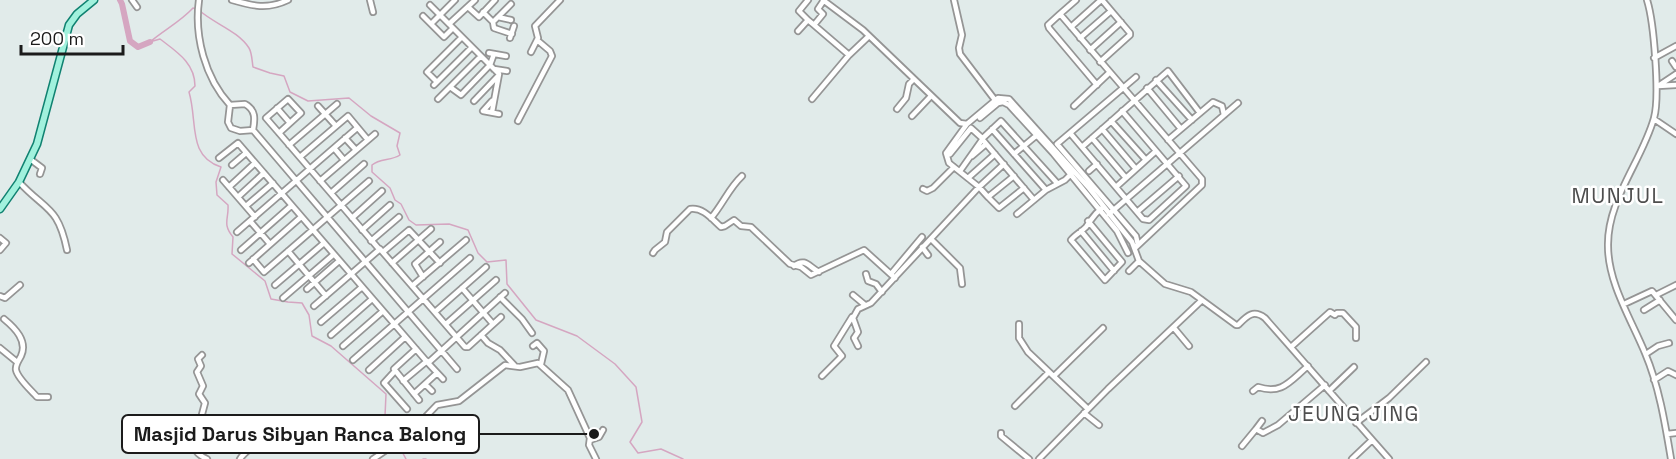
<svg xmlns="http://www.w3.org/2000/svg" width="1676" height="459" font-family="'Space Grotesk',sans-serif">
<rect width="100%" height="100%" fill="#e1ebea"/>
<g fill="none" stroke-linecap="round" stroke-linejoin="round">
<path stroke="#d5a6c1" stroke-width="1.5" d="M200,11C215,24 238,31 249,48C252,53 252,61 253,67L270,73L284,76L290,92L308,101L349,98L371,116L400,133L397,146L400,155C391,161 380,158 372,165V172L390,188L395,200L401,204L409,220L416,225L449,224L468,230L478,253L487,262L506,260L507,284L536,320L577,336L615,364L636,387L642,422L630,442L638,453L661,449L683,459
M153,41L160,39C177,52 195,63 195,86L189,92C198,122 187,156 221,167L216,182L217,195L228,205C229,219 222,224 233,237L232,254L265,281L271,299L288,302L302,303L309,315L312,336L331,346L386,394L385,416L396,440
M150,42C164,30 180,22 193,8L196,9
M398,444L406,459
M423,459H426"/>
<path stroke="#d5a6c1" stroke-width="6" d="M120,0L122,4L130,41L138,47L150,42"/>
<g stroke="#959595" stroke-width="8">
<path id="minor" d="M132,0L137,7
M199,0C194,36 205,78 230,105
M232,0C253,6 267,10 288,0
M370,0L373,12
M823,0L863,30L960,123L967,124L998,98L1009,99L1089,188L1132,242L1139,261L1165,284L1191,292L1236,325H1238C1247,316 1253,309 1265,318L1389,459
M954,0L962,35L959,48L960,54L995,100
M1076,0L1060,14L1202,179V185L1135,248
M1647,0C1654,22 1660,97 1654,118C1642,161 1607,200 1608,246C1608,283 1631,319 1645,353C1659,386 1665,423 1671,459
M430,5L499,74L492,112
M468,7L479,17L495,0
M483,12L493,22L511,4
M1060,14L1048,25L1049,28L1097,85
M423,16L444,37L453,28
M498,17L511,20
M808,20L799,11L808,0
M493,22L494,28L512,34
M431,24L455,0
M449,24L475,0
M814,25L849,55
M1071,27L1101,0
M798,31L808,20L814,25L823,14L818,9L824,0
M510,38L514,26
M1080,38L1111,11
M1090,50L1121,22
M531,52L538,38L535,26L560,0
M489,53L506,56
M1654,58L1676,46
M1672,61L1676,67
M1100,62L1130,35V33L1102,0
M494,69L507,71
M1156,80L1192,120
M437,82L427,72L462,37
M434,85L472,47
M1658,86L1676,74
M1658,86L1676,85
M450,87L461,95L490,65L494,54
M1147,88L1181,129
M438,99L481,56
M812,99L849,55L869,36
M474,101L497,77
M492,101L483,111L499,114
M230,105L228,122L231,128L240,131L253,130L457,369
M230,105L245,104C256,110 255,119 253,130
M318,106L336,126
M1074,106L1109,73
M277,108L290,123
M897,109L906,98L909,84L914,79
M912,116L931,96
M980,118L998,103L1003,102L1009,105L1053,153L1117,231L1128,253
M1654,119L1676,134
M518,121L552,56L550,51L537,40
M1111,121L1146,160
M967,124L946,153L949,163L979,187L988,197L1014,176
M992,129L1046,190
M1102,129L1136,169
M279,133L301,113L288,99L266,118L279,133L379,249
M1070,133L1143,219L1149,220L1186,186L1122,111
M345,138L356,150
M1092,138L1126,178
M982,139L1034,200
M1168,140L1213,102L1222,106L1224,115
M1057,144L1136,236L1138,245
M1057,144L1136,77
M289,145L337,104
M1082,147L1168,71L1200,113
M334,148L344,160
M950,154L971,128L982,138
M1014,154L1037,135
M972,156L986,144
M300,157L348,116L368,140
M219,158L238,143L428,363L505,293
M30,159L42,168L40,174
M232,165L246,153
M960,171L984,137L1001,121L1057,183
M1089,171L1097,164
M968,178L995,154
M223,180L255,217
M320,181L375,134
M19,182C46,211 58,206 67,250
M229,187L255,163
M1116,187L1156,151
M923,189L927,191L933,188L954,167
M331,193L364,164
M238,197L264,173
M988,197L999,208L1024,188
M246,206L273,183
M1137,212L1179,176
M1017,214L1046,190L1065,180L1073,172
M1109,214L1238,103
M352,218L382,191
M711,218C723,204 729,188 742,176
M250,221L270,244
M1088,221L1122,262L1105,280L1071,240C1075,235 1081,232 1086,227C1092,219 1093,215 1102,208
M362,230L390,205
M1081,231L1114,271
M237,232L357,128
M0,238L6,243L0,250
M931,239L960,268L962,284
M371,241L399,217
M922,247L928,255
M241,250L291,206
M288,251L326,296
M383,252L409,230L440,263
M653,253L655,250L665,242L667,232L690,209C703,207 712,219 721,227L725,226L734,220L741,226L751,227L790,264L801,267L811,275L864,250L895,278
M253,259L264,272L369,181
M249,263L301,217
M392,263L431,229
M794,266C805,257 809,267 819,272
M1129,271L1139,261
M866,274L868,281L876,284L882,292
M891,274L922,237
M423,277L415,264L440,242
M275,285L324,243
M412,286L466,240
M462,288L493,324
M307,289L339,261
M853,295L865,305
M1656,295L1676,285
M0,296L5,298L20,285
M500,297L522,319L532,333
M283,298L333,255
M1624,304L1652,291L1676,320
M314,306L380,249L465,347H468L501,317
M1644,310L1660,300
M435,312L486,267
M4,319C15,328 28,341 21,356C19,360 15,365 16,370C18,379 31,390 37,397H48
M321,322L362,287
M446,324L496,280
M1019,324V338L1028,352L1088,409
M1174,328L1189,346
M331,335L372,299
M481,335L488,343L500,350L515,366
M343,346L383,311
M533,346L537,343L544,351L541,364
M858,346L854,338L858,332L853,318L858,309L871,303L979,187L1004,164
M1291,347L1330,312L1335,315L1337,313H1343L1356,327V338
M0,348L17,362
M416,349L394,369L419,400
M1646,354L1658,346L1669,343
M202,355L198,359L201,366L197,372L203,386L199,394L205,403L201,418L192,429C200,444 186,449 207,459
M353,360L470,258
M428,363L443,379
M369,370L405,337
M395,371L384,383L407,409
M822,376L842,356L834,346L852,317
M1054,376L1103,328
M1654,380L1668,371L1676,375
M403,381L427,361
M425,384L432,391
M1253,391L1258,387C1282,395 1290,381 1308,366
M1329,391L1354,367
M414,394L437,373
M1015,406L1049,372
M1084,413L1099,425
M1356,423L1389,398L1426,362
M1256,429L1262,421
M1001,433V436L1029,459
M1667,434L1676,433
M590,440L599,437L603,430
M1242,446L1256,429L1263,433L1278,425L1325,385
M240,459C244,452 253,448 257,441C263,432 260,416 276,419
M373,459L407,436L437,405L459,401L505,365L520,367L538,363L568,390L590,438L589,445L596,459
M1039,459L1108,389L1202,300
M1352,459L1372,440"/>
</g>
<g stroke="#108271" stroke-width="9">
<path id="major" d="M0,209L19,182L37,144L69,25L77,14L94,0"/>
</g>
<use href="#minor" stroke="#fff" stroke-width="4.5"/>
<use href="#major" stroke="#a1f1dd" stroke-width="6"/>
</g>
<g text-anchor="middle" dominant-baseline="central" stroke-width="5" stroke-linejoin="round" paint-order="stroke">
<g font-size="21" letter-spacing="1.5" fill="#4e4e4e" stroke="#fff">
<text x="1618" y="195">MUNJUL</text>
<text x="1354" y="413">JEUNG JING</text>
</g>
</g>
<path fill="none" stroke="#1b1b1b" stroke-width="2" d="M594 434L479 434"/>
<circle fill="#1b1b1b" stroke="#fff" stroke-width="2" cx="594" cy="434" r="6"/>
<rect fill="#fff" stroke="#1b1b1b" stroke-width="2" x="122" y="415" width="357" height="38" rx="6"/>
<g font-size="20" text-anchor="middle" font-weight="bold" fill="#1b1b1b">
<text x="300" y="441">Masjid Darus Sibyan Ranca Balong</text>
</g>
<path d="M21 45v9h102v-9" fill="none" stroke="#1b1b1b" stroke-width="3"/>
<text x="30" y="45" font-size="18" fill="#1b1b1b" stroke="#ffffff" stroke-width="4.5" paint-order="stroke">200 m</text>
</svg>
